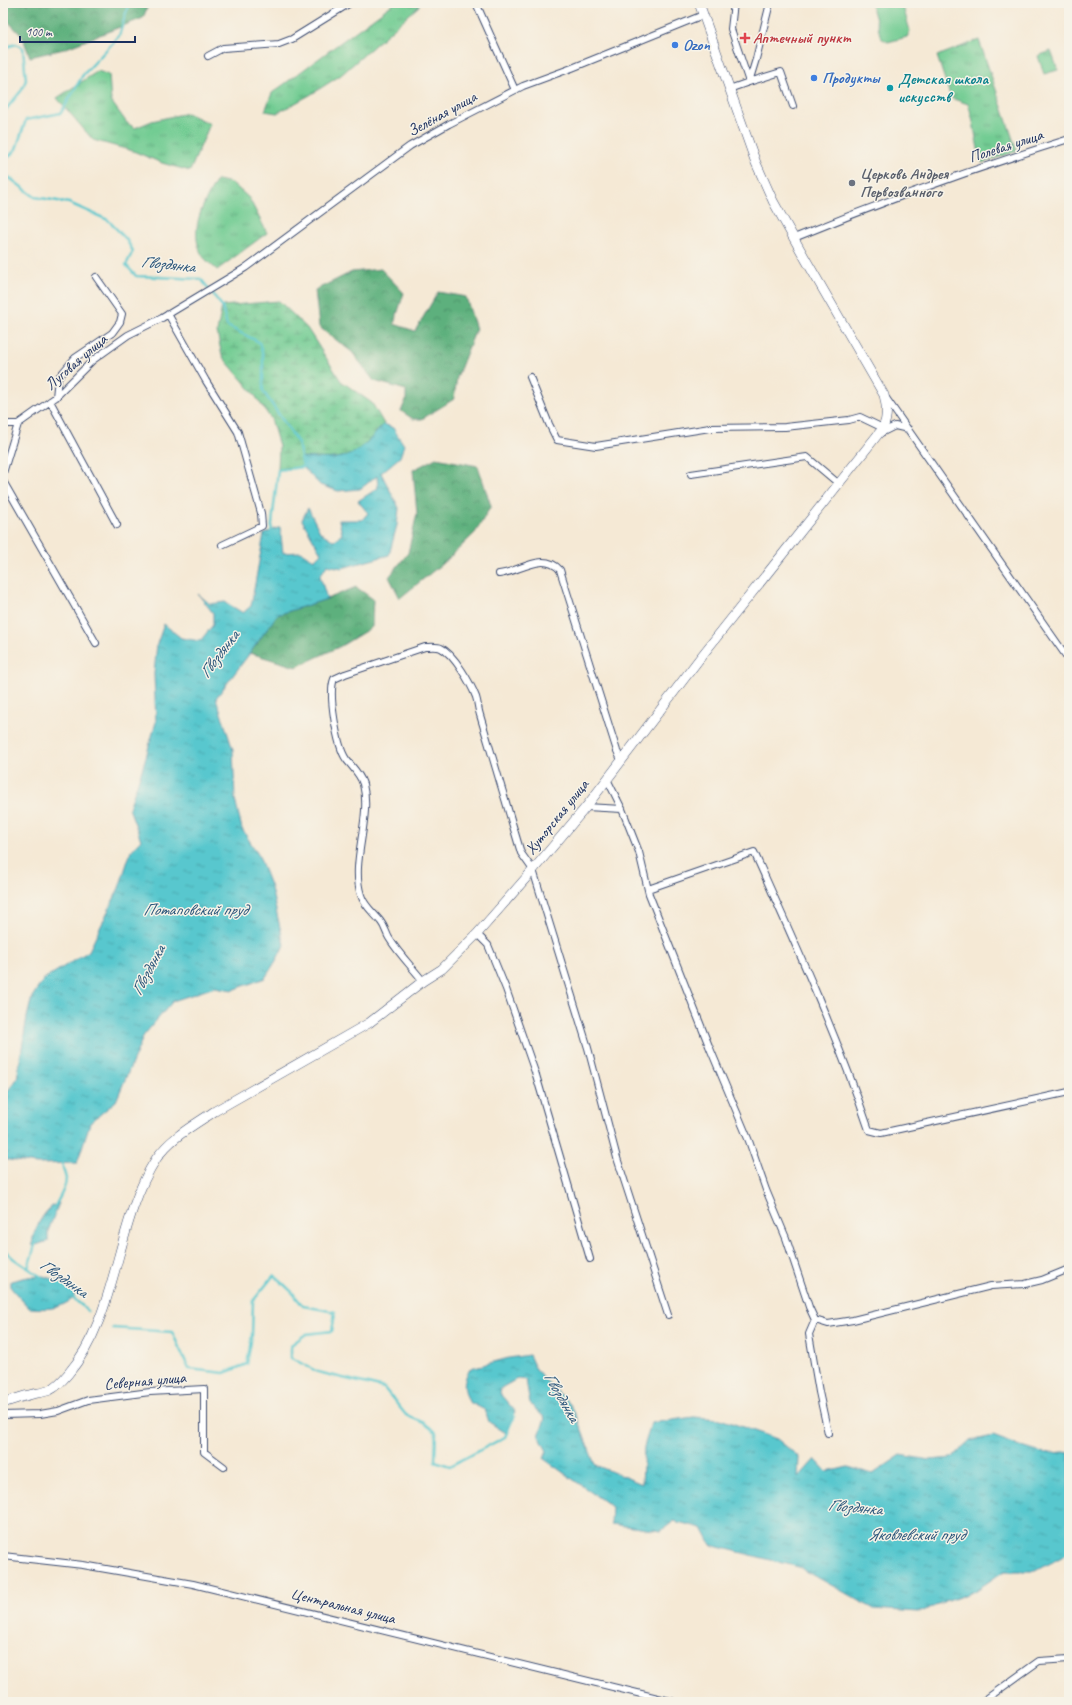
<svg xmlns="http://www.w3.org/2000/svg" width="1072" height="1705" font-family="Caveat,sans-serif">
<defs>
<pattern id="grass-tufts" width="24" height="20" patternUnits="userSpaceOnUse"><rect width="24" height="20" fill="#72cc93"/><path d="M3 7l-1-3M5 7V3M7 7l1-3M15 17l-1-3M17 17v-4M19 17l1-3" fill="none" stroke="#5da67b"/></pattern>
<pattern id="forest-crowns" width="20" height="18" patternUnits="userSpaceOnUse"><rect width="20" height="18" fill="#5db07d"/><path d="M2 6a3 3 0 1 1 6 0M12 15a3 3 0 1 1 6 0" fill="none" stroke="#4c906a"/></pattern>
<pattern id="wetland-marsh" width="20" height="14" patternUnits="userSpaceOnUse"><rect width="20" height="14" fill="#72cc93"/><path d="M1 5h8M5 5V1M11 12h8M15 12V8" fill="none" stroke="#5da67b"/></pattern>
<pattern id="water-ripples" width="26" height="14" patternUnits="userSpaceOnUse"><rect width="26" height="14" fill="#59c7ce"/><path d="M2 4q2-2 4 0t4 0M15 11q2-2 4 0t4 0" fill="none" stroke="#49a2aa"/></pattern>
</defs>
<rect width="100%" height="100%" fill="#f7f3e8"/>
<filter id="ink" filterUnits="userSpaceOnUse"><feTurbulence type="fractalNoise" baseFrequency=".025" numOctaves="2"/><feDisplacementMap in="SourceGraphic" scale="8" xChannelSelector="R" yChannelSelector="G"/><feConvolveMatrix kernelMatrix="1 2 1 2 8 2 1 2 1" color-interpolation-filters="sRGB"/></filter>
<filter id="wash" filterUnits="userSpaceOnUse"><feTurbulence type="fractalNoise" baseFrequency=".012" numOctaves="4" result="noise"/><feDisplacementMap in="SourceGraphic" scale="16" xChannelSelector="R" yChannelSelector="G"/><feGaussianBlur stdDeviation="0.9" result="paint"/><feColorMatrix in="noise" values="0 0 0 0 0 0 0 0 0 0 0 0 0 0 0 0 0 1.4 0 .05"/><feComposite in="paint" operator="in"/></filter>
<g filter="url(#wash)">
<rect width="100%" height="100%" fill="#f5e9d5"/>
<path fill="url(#grass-tufts)" stroke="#467e78" d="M394,3H419V6L341,75L310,95L277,113L265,111L272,93Z
M979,40L1017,151L982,163C975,143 975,122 968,104L951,98L937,56Z
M1051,51L1058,70L1044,74L1038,56Z
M98,71L109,75L111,101L127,123L135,128L152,121L187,113L210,124L190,171L162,163L133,151L93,140L57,98Z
M217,180L232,183L249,198L267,233L217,270C213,266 205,260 202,255C188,229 204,202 217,180Z"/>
<path fill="url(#forest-crowns)" stroke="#3c706e" d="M3,3H149L143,18L64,49L30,57L22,36L3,16Z
M381,269L404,293L394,324L415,331L438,292L466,297L476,329L457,377L454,399L422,419H413L401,411L406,400V390L374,381L352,352L319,327L315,290L352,272Z
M436,458L478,466L491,506L475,533L448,559L400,598L389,577L408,553L417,513L413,470Z
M356,587L373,599L372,627L341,646L296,667L250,653L277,615L327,599Z"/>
<path fill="url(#wetland-marsh)" stroke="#467e78" d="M279,301L307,328L341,381L372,403L384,424C353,459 348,461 301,457L303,467L278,470L279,446L271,419L254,394L222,356L217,332L222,306Z"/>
<path fill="#72cc93" stroke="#467e78" d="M871,3H902L910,31L907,37L888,42L881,38Z"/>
<path fill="url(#water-ripples)" stroke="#3a7b96" d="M384,424L393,428L404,445L400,457L381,473L399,508L397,525L389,555L342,568L327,565L320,576L327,599L277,615L250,653L216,698L233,750L235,799L242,829L259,856L271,888L284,945L277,959L265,978L233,990L215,987L173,1001L144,1035L116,1101L90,1123L77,1163L37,1164L3,1159V1097L17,1079L27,1017L32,997L44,979L89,951L119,888L131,851L141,840L129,808L143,767L156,722L154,674L157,644L164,624L181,638L200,641L213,625V613L198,594L210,604L225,602L243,613L251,606L264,534L280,527L283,553L301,552L314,560L321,553L302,520L308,508L320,532L334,541L342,534L339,520H362L368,513L358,501L378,488L377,476L360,489L338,491L320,485L303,467L301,457C348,461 353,459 384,424Z
M59,1203L48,1231V1241L33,1246C30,1236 42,1215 50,1208C52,1206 56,1204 59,1203Z
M43,1276L63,1282L74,1290V1298C57,1310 49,1309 29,1308L11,1288V1281L28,1277Z
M529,1355L534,1366L543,1378L570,1404L577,1418L595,1465L642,1484L644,1447L651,1423L694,1417L720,1419L777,1439L799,1457L798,1478L815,1459L827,1472L848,1467L873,1474L901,1455L929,1460L952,1458L970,1441L993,1436L1025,1448L1045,1454L1063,1452L1069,1453V1553L1036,1571H1004L975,1591L919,1612L874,1609L799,1567L711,1545L702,1528L674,1521L661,1531L611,1524L612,1507L544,1459L547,1451L539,1436L545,1418L530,1404L526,1380L517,1379L501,1388L500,1394L515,1411L506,1433L489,1422L485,1410L469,1402C463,1387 462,1381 471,1368L509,1358Z"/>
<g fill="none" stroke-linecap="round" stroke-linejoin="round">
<path stroke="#59c7ce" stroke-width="2.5" d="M3,48L16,44L23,48L26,80L21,91L3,113
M3,163L16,149L26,120L61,113L83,75L119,36L129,3
M3,173L35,197L69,203L108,220L126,239L133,251L126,265L136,276L201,279L222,306L227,326L259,342L263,356V391L298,443L303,467L278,470L271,533
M55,1206C59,1199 66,1188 66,1179C65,1173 61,1166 63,1160
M3,1249L14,1259L43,1278
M28,1268L36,1242
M72,1297L88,1311
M113,1328L172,1332L189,1369L224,1373L247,1364L252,1335L253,1301L274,1275L292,1292L303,1306L335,1312L332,1331L306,1334L291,1345V1358L318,1372L384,1388L406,1415L424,1423L436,1432L435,1461L450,1466L505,1437L514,1416L512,1413"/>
</g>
</g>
<g filter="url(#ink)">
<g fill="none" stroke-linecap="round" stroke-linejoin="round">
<g stroke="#3c4b70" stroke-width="8">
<path id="street" d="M476,3L515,90
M208,56L223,48L279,44L292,39L350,3
M749,82L756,59L770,3
M749,82L781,72L793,106
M729,89L749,82L731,29L734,3
M794,238C884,201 976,168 1069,139
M168,314L206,381L238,432L261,513L262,526L222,545
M530,377L549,424L557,440L596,446L710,428L785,427L849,420L860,417L883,428
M56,397L58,378L75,358L112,333L120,322L122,314L96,277
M886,398L1069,660
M50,401L117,525
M3,424H18
M881,433L895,426L908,429
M3,473L18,424L56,397L93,360L128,335L162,318L245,268L410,146L449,124L523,86L572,68L703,15
M691,474L807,457L839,484
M3,481L96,643
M499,574C519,572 543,551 560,570L617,751L621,760
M607,779L622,809L639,852L649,894L709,1046L749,1141L766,1190L786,1238L809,1307L815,1320L828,1324L853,1320L991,1286L1025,1284L1042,1280L1069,1269
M586,807L622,809
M648,889L754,852C795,943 837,1035 869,1130L881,1133L1069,1092
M477,934L488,945L506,989L536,1075L590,1259
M423,981C412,967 398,953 389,938C386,933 385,927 381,922C375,914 364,906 361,895C350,862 372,819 363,784C360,774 352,767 346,759C337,746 328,694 334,679L345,674L425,647C430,647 437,646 441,648C454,654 471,684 476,697C478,703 478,709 480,715L521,853L533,870L588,1048L617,1158L668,1315
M815,1320L809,1334L819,1392L828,1433
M3,1415L40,1414L58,1411L88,1400L150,1392L204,1389V1452L224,1467
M3,1556L83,1565L193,1584L674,1702
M982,1702L1039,1661L1069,1659"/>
</g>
<g stroke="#3c4b70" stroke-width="10">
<path id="secondary" d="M3,1403C12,1400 20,1397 29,1395C35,1393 43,1393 50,1390C56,1387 63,1380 68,1374C118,1316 115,1223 156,1159C170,1138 194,1125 215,1111L369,1023L423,981L442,969L477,934L533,870L586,807L700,658L883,428C888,416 887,408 884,395L806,260L773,201L756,163L699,3"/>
</g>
<use href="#street" stroke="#fff" stroke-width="6"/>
<use href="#secondary" stroke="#fff" stroke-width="9"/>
</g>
</g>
<path fill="#e0444e" stroke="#f7f3e8" stroke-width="1.5" d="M743 32h4v4h4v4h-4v4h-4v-4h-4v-4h4z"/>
<g fill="#3f7fe0" stroke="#f7f3e8" stroke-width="1.5">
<circle cx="675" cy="45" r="4"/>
<circle cx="814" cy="78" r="4"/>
</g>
<circle fill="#0f9aa8" stroke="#f7f3e8" stroke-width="1.5" cx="890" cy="88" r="4"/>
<circle fill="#6b7280" stroke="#f7f3e8" stroke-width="1.5" cx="852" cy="183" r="4"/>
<g text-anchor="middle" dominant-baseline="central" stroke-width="3" stroke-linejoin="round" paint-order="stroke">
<g font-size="16" font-weight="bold" fill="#be3a42" stroke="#f7f3e8" text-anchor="start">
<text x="753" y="38">Аптечный пункт</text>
</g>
<g font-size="16" font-weight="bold" fill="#366cbe" stroke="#f7f3e8" text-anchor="start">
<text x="683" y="45">Ozon</text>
<text x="822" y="78">Продукты</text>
</g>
<g font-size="16" font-weight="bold" fill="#0d838f" stroke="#f7f3e8" text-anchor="start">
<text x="898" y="79">Детская школа<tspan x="898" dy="18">искусств</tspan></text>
</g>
<g font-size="16" fill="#1b2f5e" stroke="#f7f3e8">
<text transform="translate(442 114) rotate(-29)">Зелёная улица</text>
<text transform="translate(1006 146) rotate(-18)">Полевая улица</text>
<text transform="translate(76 362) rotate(-41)">Луговая улица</text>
<text transform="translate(557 817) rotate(-51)">Хуторская улица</text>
<text transform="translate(145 1381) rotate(-5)">Северная улица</text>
<text transform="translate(343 1606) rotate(14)">Центральная улица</text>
</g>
<g font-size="16" font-weight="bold" fill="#5b616d" stroke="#f7f3e8" text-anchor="start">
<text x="860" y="174">Церковь Андрея<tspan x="860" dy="18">Первозванного</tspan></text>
</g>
<g font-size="17" font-style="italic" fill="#2a557a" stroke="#f7f3e8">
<text transform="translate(168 264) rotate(6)">Гвоздянка</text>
<text transform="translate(219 654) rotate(-53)">Гвоздянка</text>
<text x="195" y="909">Потаповский пруд</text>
<text transform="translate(148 970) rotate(-62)">Гвоздянка</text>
<text transform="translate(64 1278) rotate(35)">Гвоздянка</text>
<text transform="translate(562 1397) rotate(60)">Гвоздянка</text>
<text transform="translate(855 1507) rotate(5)">Гвоздянка</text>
<text x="916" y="1534">Яковлевский пруд</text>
</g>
</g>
<rect width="1072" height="1705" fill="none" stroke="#f7f3e8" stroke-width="16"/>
<path d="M20 36v6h115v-6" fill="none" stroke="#1b2f5e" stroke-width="2"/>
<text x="26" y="36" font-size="12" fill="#1b2f5e" stroke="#f7f3e8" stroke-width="3" paint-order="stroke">100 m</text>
</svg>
